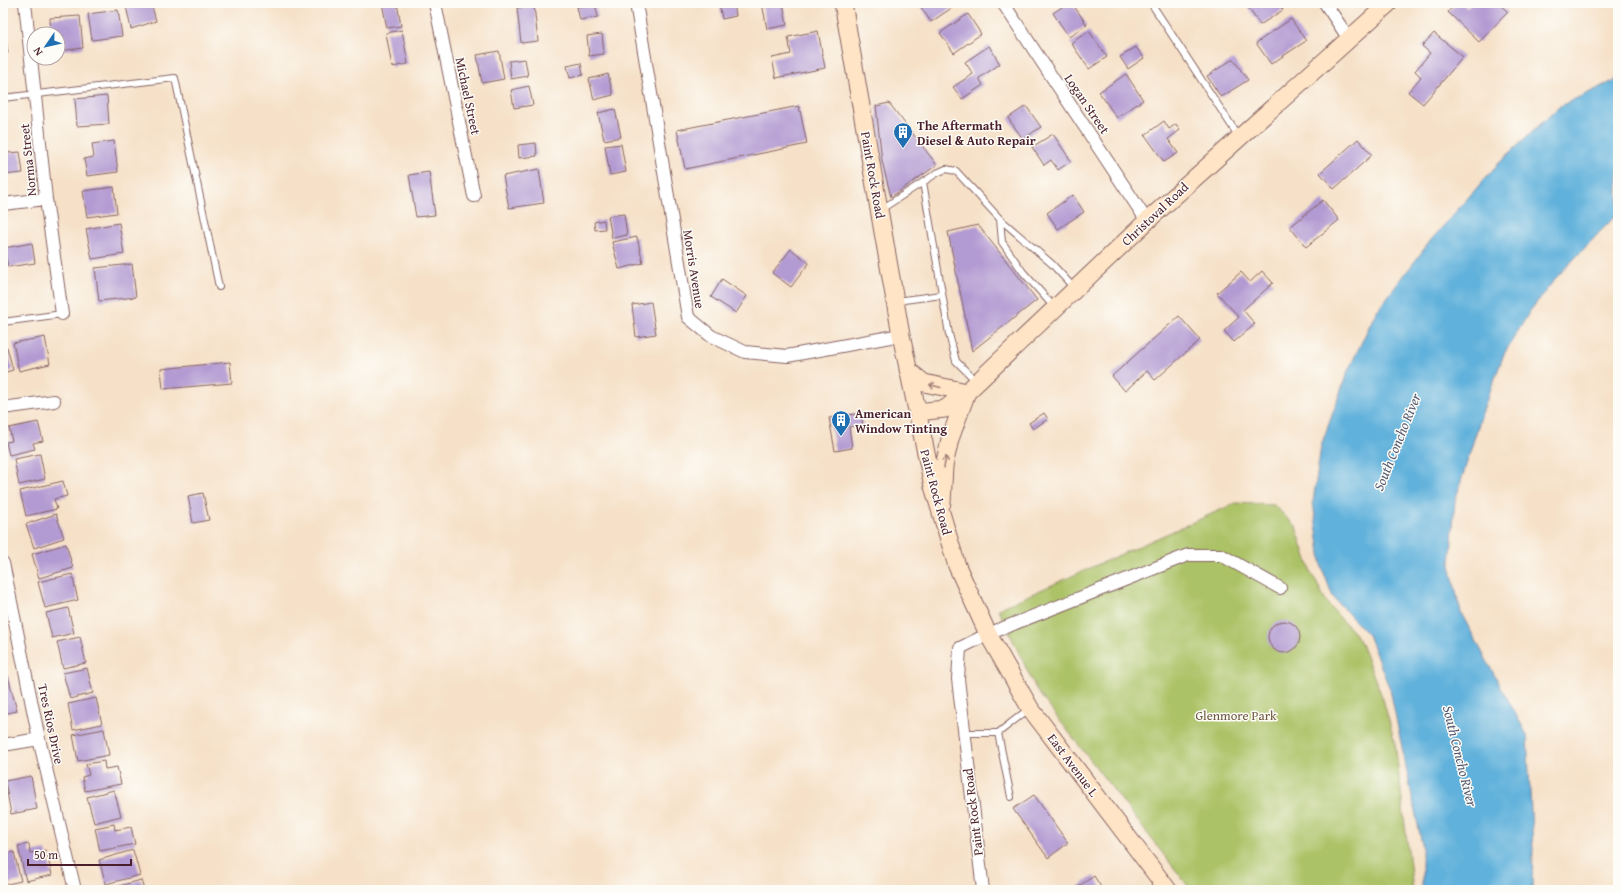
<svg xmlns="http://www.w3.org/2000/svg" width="1621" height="893" font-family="'Gentium Book Plus',serif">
<rect width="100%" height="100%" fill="#fdfcf7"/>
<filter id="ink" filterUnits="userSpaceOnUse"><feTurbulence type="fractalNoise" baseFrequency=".025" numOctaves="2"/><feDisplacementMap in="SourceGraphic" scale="8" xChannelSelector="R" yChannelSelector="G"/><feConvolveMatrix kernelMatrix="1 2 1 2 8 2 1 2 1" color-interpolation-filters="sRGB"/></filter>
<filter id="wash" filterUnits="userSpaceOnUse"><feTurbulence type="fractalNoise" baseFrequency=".012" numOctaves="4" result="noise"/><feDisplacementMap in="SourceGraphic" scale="16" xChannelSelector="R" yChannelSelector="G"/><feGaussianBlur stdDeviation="0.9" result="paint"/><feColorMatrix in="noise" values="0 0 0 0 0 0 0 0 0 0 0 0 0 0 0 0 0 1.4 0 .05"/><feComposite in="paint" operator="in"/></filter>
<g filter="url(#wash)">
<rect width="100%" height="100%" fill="#f6e1c8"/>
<path fill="#acc266" stroke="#7b7048" d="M1236,503L1274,505L1296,527L1311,572L1327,603L1359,639L1383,699L1395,743L1413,890H1191L1037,691L998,609Z"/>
<path fill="#61b1db" stroke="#566883" d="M1618,79V213L1555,279L1530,311L1504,354L1483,410L1455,501L1450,565L1461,613L1527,735L1533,849L1532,890H1422V845L1390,689L1368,635L1333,597L1322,568L1313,502L1321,446L1347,373L1376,312L1431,240L1496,166L1560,106Z"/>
<g id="blocks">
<path fill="#b29ad2" d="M143,3H151L156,21L131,29L126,6Z
M269,3H283V4L269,6Z
M382,3H397L401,26L387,28Z
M719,3H734L736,16L722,19Z
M762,3H783L787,25L767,29Z
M918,3H959L931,22Z
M1068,3H1072L1087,25L1069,37L1053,13Z
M1245,3H1278L1283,10L1260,25Z
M1456,3H1462L1467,8L1472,3H1498L1508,12L1479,42L1448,12Z
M595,4L598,17L580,20L577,7Z
M534,6L538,41L521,43L517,8Z
M118,10L122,36L92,40L88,14Z
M968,14L981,34L954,53L940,33Z
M80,16L83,48L58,51V34H51L50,18Z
M1291,19L1306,41L1271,64L1256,43Z
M4,26L8,53L3,54V27Z
M402,30L408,64L392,67L386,33Z
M818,31L825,68L776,78L772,58L791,54L788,37Z
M1089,31L1107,57L1089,69L1071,43Z
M1434,33L1463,57L1423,104L1408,92L1421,77L1415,71L1430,53L1422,46Z
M602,34L604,54L589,56L587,36Z
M989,46L1000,64L979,78L983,85L962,99L953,87L973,74L965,62Z
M1136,47L1144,58L1128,69L1120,57Z
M499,51L504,79L482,83L477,55Z
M525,59L528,76L511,79L509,61Z
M1233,59L1248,80L1221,97L1207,76Z
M581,63L583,75L570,78L567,66Z
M608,74L613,95L594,100L589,79Z
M1126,74L1143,100L1117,118L1099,92Z
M529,86L533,105L514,108L511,90Z
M107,96L109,124L77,126L75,99Z
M889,103L937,165L891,197L882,161L876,106Z
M799,106L807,144L685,169L677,130Z
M1026,106L1041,127L1023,139L1008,118Z
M615,109L621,137L604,140L598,113Z
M1164,121L1169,129L1176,124L1180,130L1168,139L1178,153L1164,162L1145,135Z
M1053,134L1071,161L1058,170L1051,160L1044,165L1032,147Z
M1358,139L1372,155L1334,189L1320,173Z
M6,141L8,153L20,152L23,173L3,175V142Z
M114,141L118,172L87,176L84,159L94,157L92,144Z
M536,143L537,156L519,158L518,145Z
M621,144L626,172L610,175L605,146Z
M539,169L544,203L509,208L503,176Z
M429,172L435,215L416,217L409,175Z
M114,187L117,213L87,217L83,191Z
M1073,195L1084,212L1058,229L1047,213Z
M1323,200L1339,220L1306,247L1290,227Z
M624,214L627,235L612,238L608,216Z
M604,220L605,229L595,230L594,222Z
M119,223L124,254L92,259L86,229Z
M978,225L1037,300L972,351L948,232Z
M637,237L643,263L619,269L612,242Z
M32,243L35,263L8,267L4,248Z
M791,249L809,263L791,287L772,273Z
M132,264L136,297L99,301L95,268Z
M1262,271L1273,283L1243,310L1255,324L1234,342L1224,331L1239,317L1217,293L1241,272L1250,282Z
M722,279L747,296L736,313L711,297Z
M651,302L656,334L636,337L632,305Z
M1179,316L1200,340L1155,380L1147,371L1125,391L1112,376Z
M45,337L50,364L19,371L13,343Z
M7,347L13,370L3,373V348Z
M230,362L232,383L163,389L161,369Z
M861,413L863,425L849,427L852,448L835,451L829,418Z
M1044,413L1048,419L1033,429L1029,423Z
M38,422L43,441L33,443L35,449L9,455L6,442L12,441L9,428Z
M40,454L45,479L19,485L14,459Z
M63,481L67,496L54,499L57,509L26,516L20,491Z
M203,493L209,520L193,523L188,496Z
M56,514L64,538L34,548L26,524Z
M66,544L73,568L39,578L32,554Z
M72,574L78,600L45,608L38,582Z
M68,608L74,633L52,638L46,613Z
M1268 637a16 16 0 1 1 32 0a16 16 0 1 1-32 0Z
M80,637L86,663L63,668L57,642Z
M87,668L93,693L70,699L63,673Z
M8,676L17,711L3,714V677Z
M96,698L102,724L73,730L68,704Z
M104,729L109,755L78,761L73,735Z
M104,761L105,769L117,767L121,784L85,791L82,777L89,775L86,764Z
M31,776L37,809L11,814L5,781Z
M114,790L121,816L94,823L87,797Z
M1034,795L1068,843L1048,858L1013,809Z
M114,824L115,830L131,827L135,844L100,851L95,828Z
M29,844L30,853L46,850L52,875L26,881L18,846Z
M133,850L140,875L106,884L99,860Z
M14,852L21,881L3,885V854Z
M1094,876L1103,890H1073Z
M141,880L144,890H108V889Z"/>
</g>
</g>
<g filter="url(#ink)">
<use href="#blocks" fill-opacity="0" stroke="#866362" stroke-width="1"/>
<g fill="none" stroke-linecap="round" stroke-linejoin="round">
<g stroke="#866362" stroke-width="8">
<path id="lane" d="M1151,3L1239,137
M3,98L175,78L219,287
M923,182L949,334L956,361L976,381
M880,210L937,173L946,169L956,171L1000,219L1052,264L1074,288
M1000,219L1002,242L1023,272L1054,307
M896,301L942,295
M3,322L62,314
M964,733H998L1030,708
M998,733L1011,797"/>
</g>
<g stroke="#866362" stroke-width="14">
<path id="street" d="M25,3L46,199L62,314
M435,3L474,196
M636,3L688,317L711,336L745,352L787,356L901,335
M1003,3L1147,221
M1325,3L1349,39
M3,204L46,199
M3,408L54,401
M3,563L39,739L75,890
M3,745L39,739
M983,890L958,679L960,648L988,634L1188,555H1221L1280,588"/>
</g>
<g stroke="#866362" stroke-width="19">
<path id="secondary" d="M843,3L901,335L933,486L957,566L988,634L1030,708L1168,890
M908,370L924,383L967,392L950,439L944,466L942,503
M917,412L945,409L967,392L1147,221L1389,3"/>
</g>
<use href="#lane" stroke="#fff" stroke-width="6"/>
<use href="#street" stroke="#fff" stroke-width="12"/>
<use href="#secondary" stroke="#ffe4c6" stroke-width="17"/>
</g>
<defs><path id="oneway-shaft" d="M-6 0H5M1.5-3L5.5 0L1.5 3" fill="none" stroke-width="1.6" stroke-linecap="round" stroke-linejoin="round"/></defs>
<g stroke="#a48278">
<use href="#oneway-shaft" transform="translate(935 386) rotate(-165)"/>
<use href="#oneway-shaft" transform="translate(945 462) rotate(-80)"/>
</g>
</g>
<defs>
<g id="building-pin" transform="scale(1)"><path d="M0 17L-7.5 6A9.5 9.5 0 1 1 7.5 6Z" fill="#1f6fb2" stroke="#fdfcf7"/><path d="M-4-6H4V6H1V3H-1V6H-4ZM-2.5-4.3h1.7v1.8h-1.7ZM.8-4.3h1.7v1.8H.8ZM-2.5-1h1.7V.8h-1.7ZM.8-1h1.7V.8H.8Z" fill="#fff"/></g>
</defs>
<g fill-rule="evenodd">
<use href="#building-pin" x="903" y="132"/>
<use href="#building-pin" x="841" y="420"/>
</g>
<g text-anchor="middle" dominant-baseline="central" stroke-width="3" stroke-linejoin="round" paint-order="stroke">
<g font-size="13" fill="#4a1f2b" stroke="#fdfcf7">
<text transform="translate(468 96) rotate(78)">Michael Street</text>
<text transform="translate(1087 104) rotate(56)">Logan Street</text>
<text transform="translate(28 160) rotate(-96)">Norma Street</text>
<text transform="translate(873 175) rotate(80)">Paint Rock Road</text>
<text transform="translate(1155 214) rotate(-43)">Christoval Road</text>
<text transform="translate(694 269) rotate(81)">Morris Avenue</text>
<text transform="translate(936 492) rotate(75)">Paint Rock Road</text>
<text transform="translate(51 724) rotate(78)">Tres Rios Drive</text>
<text transform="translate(1073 765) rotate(53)">East Avenue L</text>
<text transform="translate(973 812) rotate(-97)">Paint Rock Road</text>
</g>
<g font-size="13" font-weight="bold" fill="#4a1f2b" stroke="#fdfcf7" text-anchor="start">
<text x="917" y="125">The Aftermath<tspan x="917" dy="15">Diesel &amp; Auto Repair</tspan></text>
<text x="855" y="413">American<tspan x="855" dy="15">Window Tinting</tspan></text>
</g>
<g font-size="13" fill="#6c5840" stroke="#fdfcf7">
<text x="1236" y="715">Glenmore Park</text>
</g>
<g font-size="14" font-style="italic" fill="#535971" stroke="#fdfcf7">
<text transform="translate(1397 442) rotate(-68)">South Concho River</text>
<text transform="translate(1460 756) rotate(76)">South Concho River</text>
</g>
</g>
<rect width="1621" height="893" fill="none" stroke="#fdfcf7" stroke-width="16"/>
<g transform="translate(46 46) rotate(236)"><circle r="19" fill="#fdfcf7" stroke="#b5a4a5"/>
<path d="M0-3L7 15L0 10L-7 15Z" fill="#1f6fb2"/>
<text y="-6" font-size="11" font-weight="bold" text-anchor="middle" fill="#4a1f2b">N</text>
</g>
<path d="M28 859v6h103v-6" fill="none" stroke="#4a1f2b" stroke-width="2"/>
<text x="34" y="859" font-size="12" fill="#4a1f2b" stroke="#fdfcf7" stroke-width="3" paint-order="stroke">50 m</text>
</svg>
